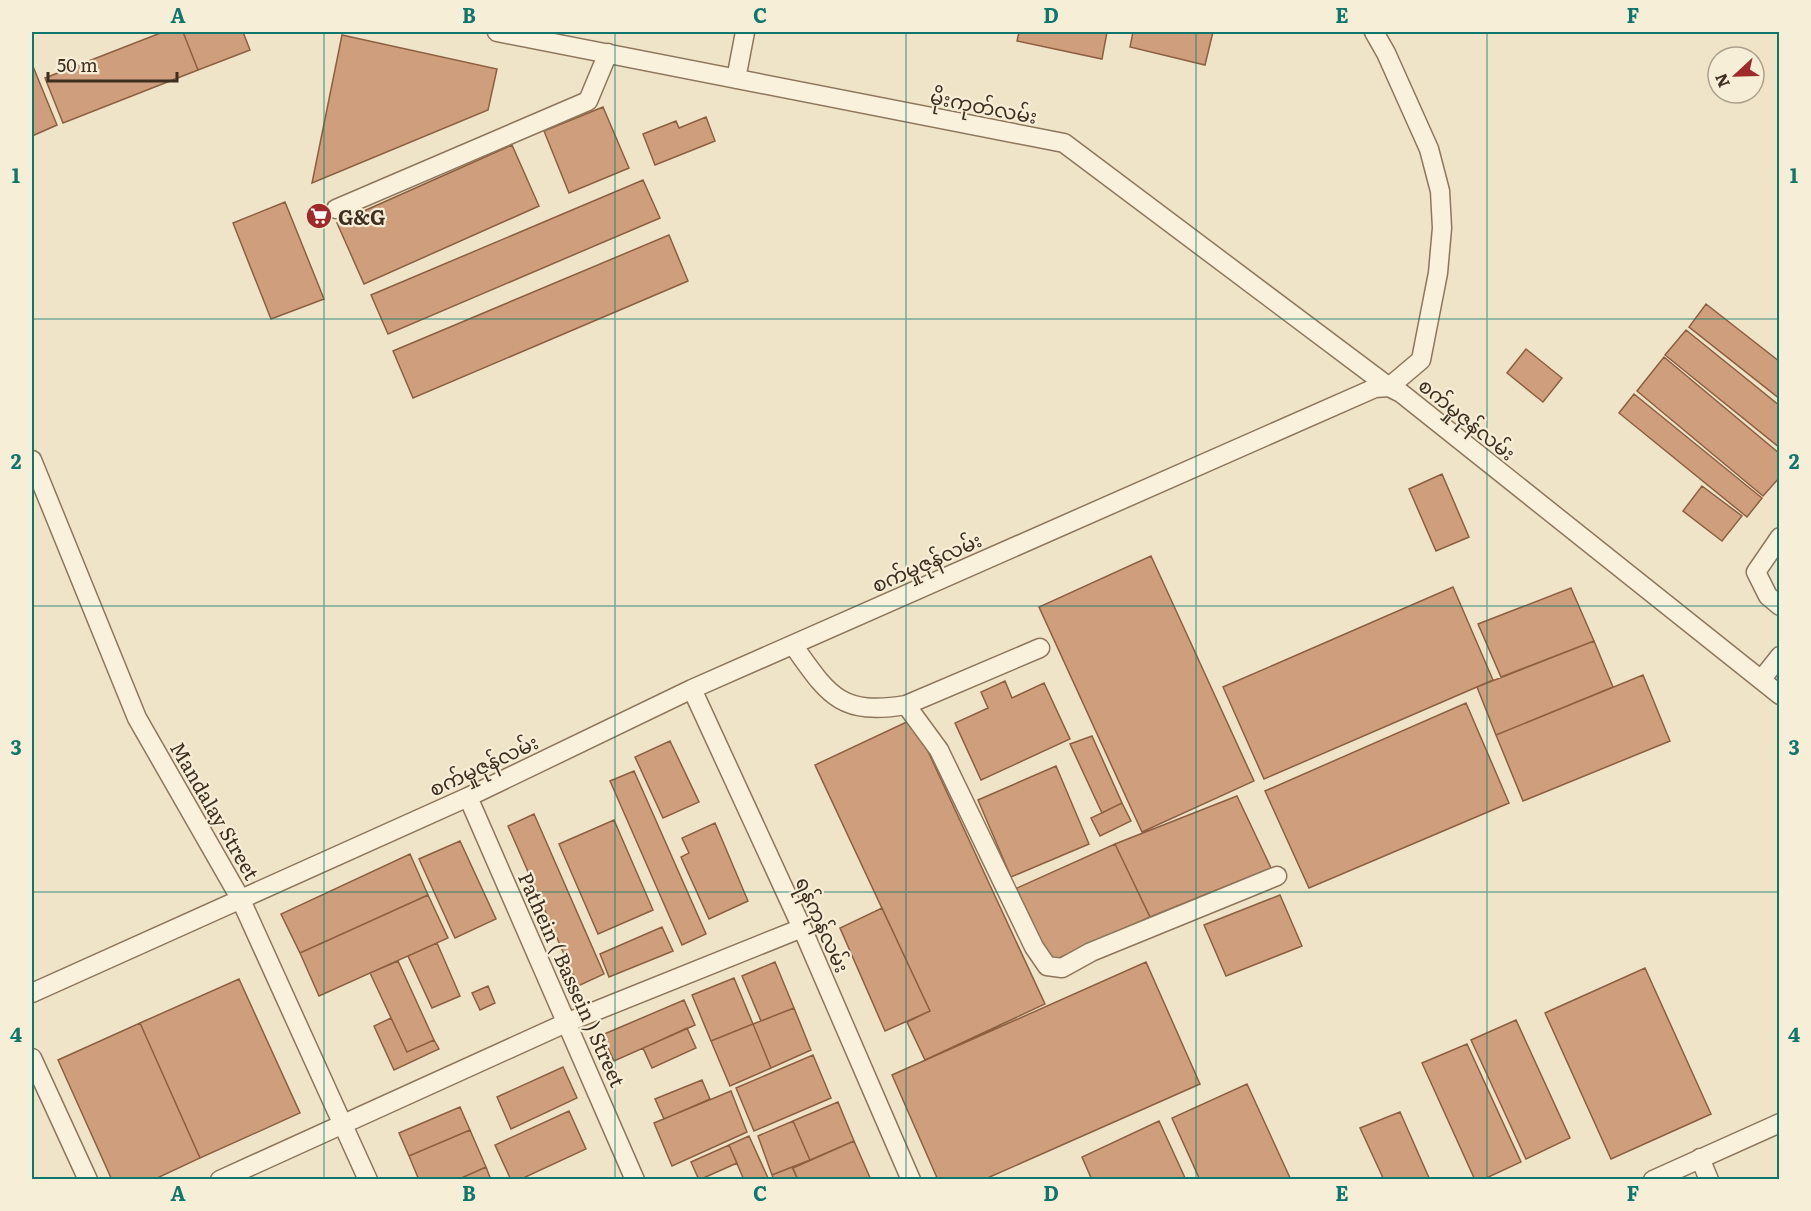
<svg xmlns="http://www.w3.org/2000/svg" width="1811" height="1211" font-family="Literata,'Noto Sans Myanmar',serif">
<rect width="100%" height="100%" fill="#f0e4c8"/>
<path fill="#cf9f7d" stroke="#8d5f41" stroke-width="1.5" d="M163,32H183L198,70L63,123L45,78Z
M183,32H243L250,50L198,70Z
M1019,32H1107L1102,59L1017,41Z
M1133,32H1213L1205,65L1130,47Z
M342,35L497,69L488,110L312,183Z
M32,64L57,125L32,136Z
M603,107L629,168L569,193L544,131Z
M706,117L715,141L655,165L643,134L676,121L679,128Z
M512,145L539,206L364,284L337,223Z
M643,180L660,218L388,334L371,295Z
M285,202L324,299L271,319L233,223Z
M669,235L688,281L413,398L393,351Z
M1706,304L1780,362V399L1689,327Z
M1686,330L1780,406V448L1665,355Z
M1526,349L1562,378L1543,402L1507,373Z
M1664,357L1780,454V477L1763,496L1637,391Z
M1634,394L1762,498L1747,517L1619,413Z
M1442,474L1469,537L1436,551L1409,489Z
M1702,486L1742,516L1722,541L1683,511Z
M1151,556L1254,781L1142,832L1039,607Z
M1453,587L1493,680L1264,779L1223,687Z
M1571,588L1594,641L1501,677L1478,624Z
M1594,641L1613,687L1496,735L1477,687Z
M1643,675L1670,741L1523,801L1496,735Z
M1005,681L1012,698L1044,683L1070,739L981,780L955,723L988,708L981,692Z
M1466,703L1509,803L1309,888L1265,791Z
M913,719L1045,1004L925,1060L907,1022L930,1011L815,765Z
M1092,736L1122,803L1102,813L1070,744Z
M670,741L699,802L663,818L635,757Z
M1056,766L1089,844L1011,877L978,800Z
M634,771L706,934L682,945L610,781Z
M1237,796L1271,868L1150,917L1115,844Z
M1122,803L1131,821L1100,836L1091,818Z
M534,814L604,974L578,986L508,826Z
M614,820L653,910L598,934L559,844Z
M715,823L748,901L709,919L681,857L689,853L682,838Z
M460,841L496,919L455,938L419,859Z
M1115,844L1150,917L1050,962L1015,889Z
M410,854L428,895L300,953L281,914Z
M428,895L448,938L319,996L300,953Z
M1280,895L1302,946L1226,976L1204,925Z
M882,908L930,1011L885,1031L840,928Z
M662,927L673,951L609,977L600,954Z
M437,943L460,996L432,1008L408,956Z
M398,961L434,1040L407,1052L370,973Z
M775,962L794,1008L761,1021L742,976Z
M1146,962L1200,1084L983,1180H938L892,1075Z
M1645,968L1711,1114L1611,1159L1545,1013Z
M734,978L753,1024L711,1041L692,995Z
M239,979L300,1113L200,1158L140,1023Z
M488,986L495,1003L480,1010L472,993Z
M684,1000L695,1025L614,1061L602,1035Z
M794,1008L811,1050L771,1068L753,1024Z
M391,1018L407,1052L434,1040L439,1049L394,1070L374,1026Z
M1516,1020L1570,1138L1526,1159L1471,1040Z
M140,1023L200,1158L153,1180H112L58,1060Z
M753,1024L771,1068L730,1086L711,1041Z
M687,1028L696,1048L652,1068L643,1048Z
M1467,1044L1521,1162L1482,1180H1475L1422,1063Z
M813,1055L831,1098L754,1131L736,1088Z
M563,1067L577,1098L511,1129L497,1097Z
M702,1080L710,1099L664,1119L655,1099Z
M1247,1084L1291,1180H1200L1172,1118Z
M731,1091L747,1132L672,1166L654,1123Z
M838,1102L854,1141L810,1160L793,1121Z
M460,1107L470,1130L409,1156L399,1133Z
M569,1111L586,1149L519,1180H511L495,1145Z
M1400,1112L1430,1180H1384L1360,1128Z
M793,1121L810,1160L772,1175L758,1136Z
M1159,1121L1186,1180H1092L1082,1157Z
M470,1130L486,1167L457,1180H419L409,1156Z
M749,1136L768,1178L764,1180H744L729,1145Z
M854,1141L871,1180H798L793,1168Z
M729,1145L737,1163L699,1180L691,1162Z
M486,1167L491,1180H457Z
M792,1167L798,1180H774L772,1175Z"/>
<g fill="none" stroke-linecap="round" stroke-linejoin="round">
<g stroke="#8d765c" stroke-width="21">
<path id="minor" d="M497,32L1064,143L1389,387L1421,360L1438,273L1442,228L1440,191L1429,149L1386,53L1374,32
M736,79L745,32
M336,209L588,101L608,53
M32,460L137,718L240,898L368,1180
M1780,537L1756,572L1768,596L1780,606
M793,645C828,694 839,716 906,705L1040,648
M1761,680L1780,656
M692,689L802,928L911,1180
M906,705L939,750L1034,947L1047,966L1062,968L1091,952L1277,876
M468,797L635,1180
M32,993L468,797L692,689L1375,388L1389,387L1401,393L1780,695
M32,1058L88,1180
M1700,1158L1709,1180
M220,1180L568,1022L802,928
M1653,1180L1780,1123"/>
</g>
<use href="#minor" stroke="#faf1dc" stroke-width="18"/>
</g>
<path fill="none" stroke="#0f766e" stroke-width="1.5" stroke-opacity="0.55" d="M324,32V1180M615,32V1180M906,32V1180M1196,32V1180M1487,32V1180M32,319H1780M32,606H1780M32,892H1780"/>
<defs>
<g id="supermarket-disc" transform="scale(1.35)"><circle r="9.5" fill="#9e2a2b" stroke="#f7eed8"/><path d="M-6-5.5h2.5l.6 2H6L4.5 2H-2.5L-4.4-4H-6ZM-1.5 3.2a1.3 1.3 0 1 0 .1 0ZM3 3.2a1.3 1.3 0 1 0 .1 0Z" fill="#fff"/></g>
</defs>
<g fill-rule="evenodd">
<use href="#supermarket-disc" x="319" y="216"/>
</g>
<g text-anchor="middle" dominant-baseline="central" stroke-width="4.5" stroke-linejoin="round" paint-order="stroke">
<g font-size="20" fill="#3d2e20" stroke="#f7eed8">
<text transform="translate(984 105) rotate(11)">မိုးကုတ်လမ်း</text>
<text transform="translate(1468 418) rotate(39)">စက်မှုဇုန်လမ်း</text>
<text transform="translate(926 561) rotate(-24)">စက်မှုဇုန်လမ်း</text>
<text transform="translate(483 764) rotate(-25)">စက်မှုဇုန်လမ်း</text>
<text transform="translate(216 810) rotate(60)">Mandalay Street</text>
<text transform="translate(824 924) rotate(66)">ရန်ကုန်လမ်း</text>
<text transform="translate(573 979) rotate(66)">Pathein ( Bassein ) Street</text>
</g>
<g font-size="20" font-weight="bold" fill="#3d2e20" stroke="#f7eed8" text-anchor="start">
<text x="338" y="216">G&amp;G</text>
</g>
</g>
<rect width="1811" height="1211" fill="none" stroke="#f7eed8" stroke-width="66"/>
<g transform="translate(1736 75) rotate(248)"><circle r="28" fill="#f7eed8" stroke="#ada18e" stroke-width="1.5"/>
<path d="M0-4.5L10 22L0 15L-10 22Z" fill="#9e2a2b"/>
<text y="-9" font-size="16" font-weight="bold" text-anchor="middle" fill="#3d2e20">N</text>
</g>
<path d="M48 72v9h129v-9" fill="none" stroke="#3d2e20" stroke-width="3"/>
<text x="57" y="72" font-size="18" fill="#3d2e20" stroke="#f7eed8" stroke-width="4.5" paint-order="stroke">50 m</text>
<rect x="33" y="33" width="1745" height="1145" fill="none" stroke="#0f766e" stroke-width="2"/>
<g font-size="20" text-anchor="middle" font-weight="bold" fill="#0f766e">
<text x="178" y="23">A</text>
<text x="469" y="23">B</text>
<text x="760" y="23">C</text>
<text x="1051" y="23">D</text>
<text x="1342" y="23">E</text>
<text x="1633" y="23">F</text>
<text x="16" y="183">1</text>
<text x="1794" y="183">1</text>
<text x="16" y="469">2</text>
<text x="1794" y="469">2</text>
<text x="16" y="755">3</text>
<text x="1794" y="755">3</text>
<text x="16" y="1042">4</text>
<text x="1794" y="1042">4</text>
<text x="178" y="1201">A</text>
<text x="469" y="1201">B</text>
<text x="760" y="1201">C</text>
<text x="1051" y="1201">D</text>
<text x="1342" y="1201">E</text>
<text x="1633" y="1201">F</text>
</g>
</svg>
